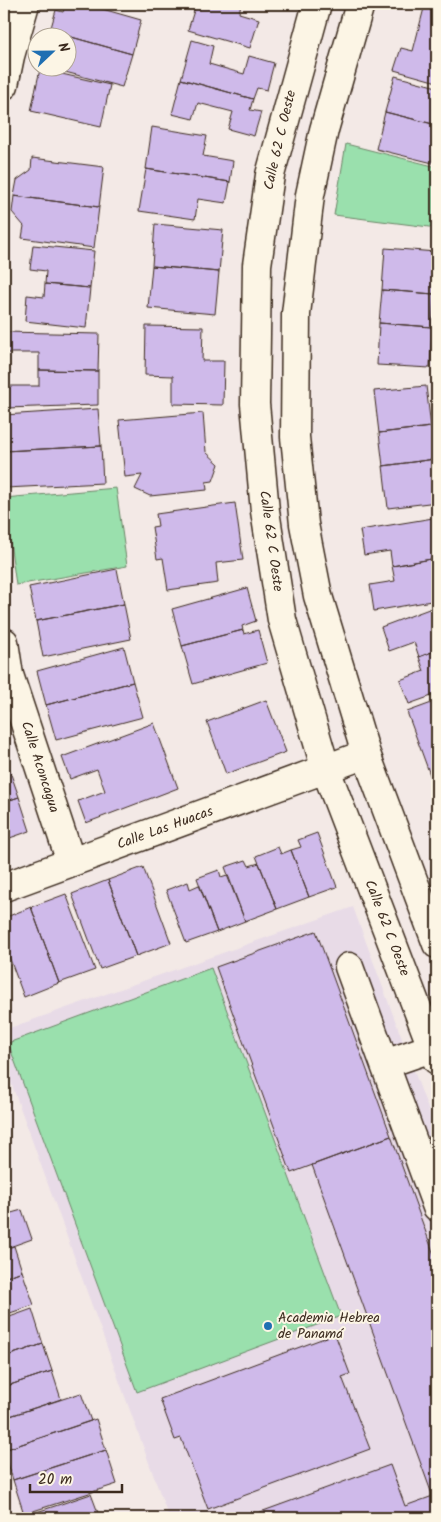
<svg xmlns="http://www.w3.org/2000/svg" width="441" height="1522" font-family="Kalam,sans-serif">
<rect width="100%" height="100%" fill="#f3e9e6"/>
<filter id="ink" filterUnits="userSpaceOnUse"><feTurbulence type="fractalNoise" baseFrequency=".02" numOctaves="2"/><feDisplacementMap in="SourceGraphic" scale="10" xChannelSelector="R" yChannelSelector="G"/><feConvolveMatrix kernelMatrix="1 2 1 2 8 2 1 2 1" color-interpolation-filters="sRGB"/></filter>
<g filter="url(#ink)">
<path fill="#e8dbe7" d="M353,907L437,1133V1518H169L4,1063V1030Z"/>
<path fill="#9ae0ad" stroke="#6a8566" d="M346,144L437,167V228L334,215Z
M116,488L127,566L16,585L4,498Z
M211,968L341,1316L137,1392L8,1043Z"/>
<path fill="#cfbaea" stroke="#3b2a1e" d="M66,4H85L141,20L132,54L50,31L56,10L63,12Z
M196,4L211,5L212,4H241L239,13L259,19L250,48L188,30Z
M424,8L437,12V82L394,70L401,48L413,51Z
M50,31L132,54L122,87L50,68H68V38H48Z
M192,40L213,46L209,64L244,74L249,56L274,63L267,90L257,88L253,99L181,79Z
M40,69L110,85L101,127L31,111Z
M395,76L437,87V125L385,112Z
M181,79L253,99L250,110L261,112L254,136L228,129L233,112L198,103L193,119L172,114Z
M385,112L437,125V164L376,149Z
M152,127L207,136L203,156L233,161L230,182L146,169Z
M32,158L104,167L99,207L14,196L17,180L31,170Z
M146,169L230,182L226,203L198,199L195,219L139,211Z
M14,196L99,207L94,248L22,238L24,226L12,212Z
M155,224L223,230L219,272L152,266Z
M33,245L94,251L90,288L45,284L46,271L30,269Z
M385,248L436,252L434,294L382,290Z
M152,266L219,272L215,314L148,308Z
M45,284L90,288L86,328L25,321L27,295L44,297Z
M382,290L434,294L432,327L379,323Z
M379,323L432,327L430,368L377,365Z
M146,326L203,327L202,361H224L223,405L173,404V376L145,375Z
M4,332L99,334L98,371L39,370V353H5Z
M39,370L98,371V405L5,408V386H39Z
M426,386L431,427L379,433L374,391Z
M98,409L101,446L4,451V415Z
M203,413L206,452L219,464L213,481L206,482L207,490L150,496L135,489L142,475L125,477L119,420Z
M431,427L435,459L383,466L379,433Z
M101,446L103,483L6,488L4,451Z
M435,459L437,502L388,508L383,466Z
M235,503L243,560L216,563L218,583L168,590L163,558L157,559L152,527L158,526L156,514Z
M433,518L437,540V558L392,566L390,551L364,555L360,530Z
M437,558V600L374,611L370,585L395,581L392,566Z
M117,569L124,604L36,621L29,587Z
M247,588L256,621L242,626L243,630L182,646L172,609Z
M124,604L131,639L43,657L36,621Z
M437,606V650L419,657L414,642L389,651L381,627Z
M243,630L244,634L258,630L267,663L193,684L182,646Z
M124,647L133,682L46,705L37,671Z
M437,650V694L409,704L400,680L424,671L419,657Z
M133,682L143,717L56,740L46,705Z
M266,700L286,752L226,774L207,722Z
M437,701V781L433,783L407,712Z
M154,723L178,788L86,823L78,801L105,791L97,769L70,779L62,757Z
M7,763L19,797L4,802V764Z
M19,797L30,831L4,840V802Z
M317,833L337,887L309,897L291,850L301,847L298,840Z
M278,847L281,854L291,850L309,897L277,909L256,856Z
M246,860L249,866L259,863L277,909L245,921L225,867Z
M143,867L171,943L136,956L108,880Z
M219,870L221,877L227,875L245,921L217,932L197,878Z
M108,880L136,956L100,969L72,894Z
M188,882L190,889L199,885L217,932L186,943L166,890Z
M66,894L95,970L59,983L31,907Z
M31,907L59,983L24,997L4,943V918Z
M316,931L391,1136L291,1173L216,967Z
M391,1136L437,1263V1508L312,1165Z
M22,1210L32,1239L4,1249V1215Z
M14,1246L22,1271L4,1278V1249Z
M22,1271L34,1305L4,1315V1278Z
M32,1309L43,1344L4,1357V1319Z
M335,1334L350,1374L342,1377L370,1449L208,1509L181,1438L175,1440L160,1399Z
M43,1344L52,1371L4,1387V1357Z
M52,1371L61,1399L4,1418V1387Z
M81,1393L91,1421L4,1450V1418Z
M96,1419L106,1450L13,1480L4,1450Z
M106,1450L117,1484L24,1514L13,1480Z
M390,1465L405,1506L433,1496L437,1508V1518H244Z
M91,1494L100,1518H26L25,1516Z"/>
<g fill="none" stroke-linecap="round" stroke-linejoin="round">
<g stroke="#3b2a1e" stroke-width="31">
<path id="minor" d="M317,4L270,175L257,265L255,404L265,511L282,620L326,770L437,1060
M360,4L324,130L310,195L296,314L295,437L304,524L318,596L366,754L437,944
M4,85L10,56L25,4
M4,642L9,675L71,862
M4,887L366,754
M349,967L437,1207
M385,1064L437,1046"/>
</g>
<use href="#minor" stroke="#fcf5e5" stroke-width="28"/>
</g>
</g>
<circle fill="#1f6fb2" stroke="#fcf5e5" stroke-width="2" cx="268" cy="1326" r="5"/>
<g text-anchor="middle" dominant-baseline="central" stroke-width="4" stroke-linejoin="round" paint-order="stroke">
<g font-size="14" fill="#3b2a1e" stroke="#fcf5e5">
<text transform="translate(280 140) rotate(-77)">Calle 62 C Oeste</text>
<text transform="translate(271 541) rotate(82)">Calle 62 C Oeste</text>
<text transform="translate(40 767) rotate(72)">Calle Aconcagua</text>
<text transform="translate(165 828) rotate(-20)">Calle Las Huacas</text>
<text transform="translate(387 928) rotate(69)">Calle 62 C Oeste</text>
</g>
<g font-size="14" fill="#3b2a1e" stroke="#fcf5e5" text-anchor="start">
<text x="278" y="1318">Academia Hebrea<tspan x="278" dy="16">de Panamá</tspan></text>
</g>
</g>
<rect width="441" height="1522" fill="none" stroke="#fcf5e5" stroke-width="20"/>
<rect x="10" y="10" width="421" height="1502" fill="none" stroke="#3b2a1e" stroke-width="2" filter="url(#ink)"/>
<g transform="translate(52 52) rotate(68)"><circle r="24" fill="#fcf5e5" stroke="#afa495"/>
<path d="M0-4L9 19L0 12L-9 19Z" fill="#1f6fb2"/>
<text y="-8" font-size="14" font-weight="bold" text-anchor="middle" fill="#3b2a1e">N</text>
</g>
<path d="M30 1484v8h92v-8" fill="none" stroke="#3b2a1e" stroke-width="2.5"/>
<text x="38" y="1484" font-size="15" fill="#3b2a1e" stroke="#fcf5e5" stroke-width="4" paint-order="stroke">20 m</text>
</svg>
